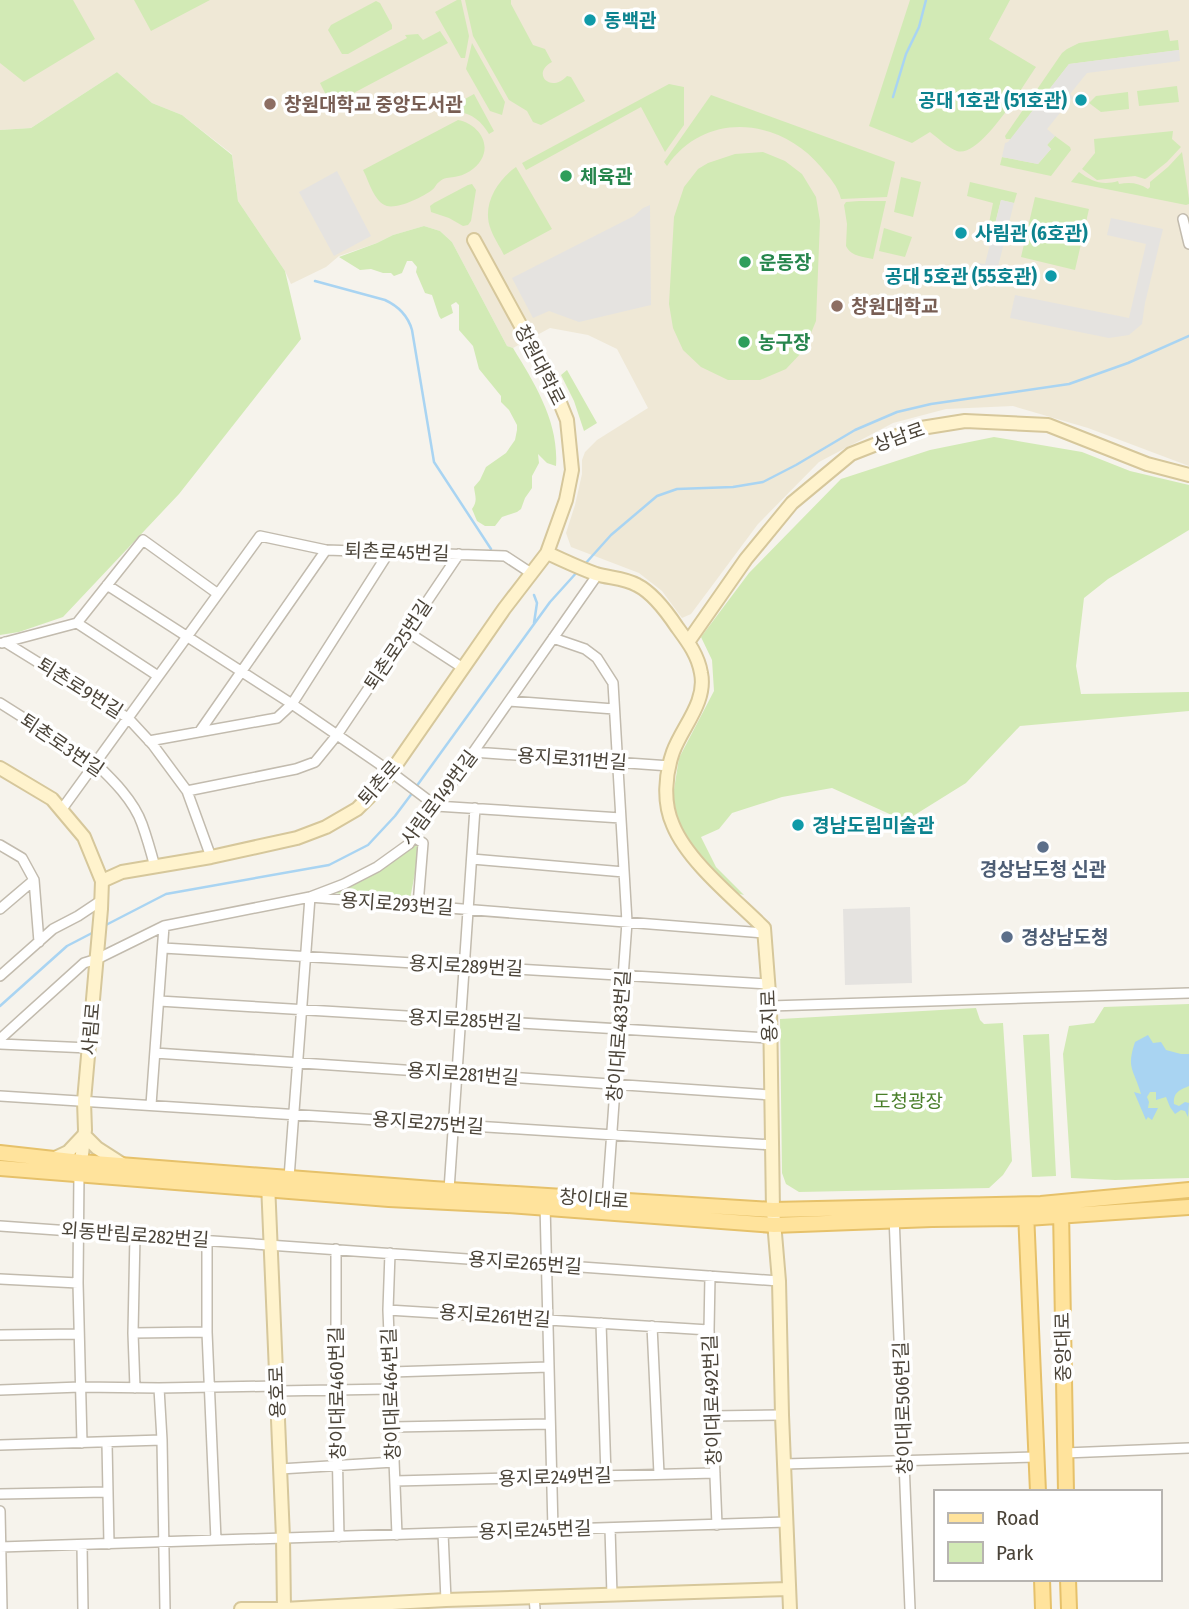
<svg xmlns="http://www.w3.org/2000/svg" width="1189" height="1609" font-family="'Fira Sans Condensed','Noto Sans KR',sans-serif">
<rect width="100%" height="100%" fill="#f6f3ec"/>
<path fill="#efe8d6" d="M0,0H1189V466L1088,428L1013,406L946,409L893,423L819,462L758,524L691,614L682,618L662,591L639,573L571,547L566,533L575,505L582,474V460L585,452L597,440L648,408L617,349L588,335L550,328L513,348L507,346L452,242L440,231L424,226L393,235L377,243L339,256L326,267L291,284L285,271L238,201L232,154L182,115L152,103L117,72L31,128L0,130Z"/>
<path fill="#d2eab5" d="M0,0H73L95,39L24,82L0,63Z
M134,0H210L151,31Z
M457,0H461L469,36L465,58H461L435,12Z
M465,0H511V4L533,45L545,49L552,62C531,73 550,94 567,76L571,77L585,101L541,125L533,122L527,111L509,100L473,36Z
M910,0H1010L989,39L1036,67C1024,84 980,159 957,151C948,148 938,138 930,132L912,143L869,126Z
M376,1L380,3L392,25V29L348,54H342L328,30L331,25Z
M1168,30L1170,41L1178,40L1179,50L1069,64L1011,139H1006L1005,136L1062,53L1067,49L1079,43Z
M440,31L448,43L331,105L320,83L407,38L405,35L418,34L423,40Z
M472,43L505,102L502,115L490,111L466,69Z
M117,72L152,103L182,115L232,155L238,201L285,271L301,339L179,494L63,617L19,632L0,635V130L31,128Z
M669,84L684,87V125L665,152L641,107L526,170L522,163Z
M1177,86L1179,102L1139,106L1137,91Z
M1128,92L1129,109L1101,112L1089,103L1096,96Z
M474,94L494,131L489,134C482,122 472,113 458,112L454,105Z
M711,95L895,162L887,197L841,199C838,186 829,177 821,167C780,118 706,110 667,166L664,162Z
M458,120C476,123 492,142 481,160C476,169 464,176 454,177C449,178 444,177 439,182C436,184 435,188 432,190C423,197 398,209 387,206C374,202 369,181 363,170Z
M1173,131L1172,139L1181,147L1167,162L1147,178L1145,179L1135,176L1097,180L1082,169L1095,153L1094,139Z
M1055,136L1070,147L1071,150L1051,176L1000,165L1002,157L1038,164L1051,149L1047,145Z
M763,152L785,161L802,174L816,197L820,221L816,321L804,350L786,369L760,380H728L701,367L683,350L673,328L669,304L674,217L684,187L698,169L708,163L735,154Z
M1182,152L1189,199V204L1186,205L1071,182L1079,172C1091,181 1102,186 1118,181L1119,184C1130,182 1139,183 1148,189L1150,187V182L1168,167Z
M516,167L552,229L504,255C500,247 494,238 491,230C481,206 497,180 516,167Z
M901,177L921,182L913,217L894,212Z
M970,182L1017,193L1014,203L1001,200L995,224L989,223L993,203L967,196Z
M472,184L476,190L471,221L468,225L463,226L449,218L431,212L430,206L434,203L468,185Z
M1035,197L1089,209L1075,270L1021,257Z
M859,201H886L873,259C862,257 851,256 846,246L847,224L844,205L846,202Z
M424,226L440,231L452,242L507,346L513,348C535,384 559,422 556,466L547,463L538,454L539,463L532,476V488L525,498L521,509L517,512L502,517L495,526H485L477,521L472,509C478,501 475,496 474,487L480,480L486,467L506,453L515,440L517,430V425L509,410L501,402V396L479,369L473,346L459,330V305L456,302L451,305L453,313L441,319L439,316L432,295L425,293L416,272L417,267L412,261H407L402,273L394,276L391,273H383L371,269L360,270L339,257L377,243L393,235Z
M884,228L912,237L905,257L879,251Z
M567,370L597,423L584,431L574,401L561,375Z
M994,437L1082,452L1130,471L1189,485V530L1108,579L1084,598L1076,666L1081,694L1189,692V711L1020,726L966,783L905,821L832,788L782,797L732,813L719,829L701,837L716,867L744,895L733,892L680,832L672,802L679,758L714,691L712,660L701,637L749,573L841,479L930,450Z
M415,845L420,847L410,899L332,893L371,873Z
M1189,1004V1178L1115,1180L1071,1178L1063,1054L1069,1026L1094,1023L1104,1007Z
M976,1008L980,1020L984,1024L1003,1023L1012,1161L1003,1175L989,1188L799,1192L786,1184L782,1173L780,1019Z
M1049,1034L1056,1176L1032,1177L1023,1035Z"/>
<path fill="#e5e3e0" d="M1179,50L1180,61L1087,73L1070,94L1073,97L1047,129L1055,136L1047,145L1051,149L1038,164L1002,157L1005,143L1008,142L1069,64Z
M337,171L371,236L334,256L299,192Z
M1001,200L1014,203L995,279L975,274L978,263L985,264Z
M650,205L651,305L579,322L549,311L533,318L512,278L634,216L643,208Z
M1111,218L1163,229L1145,303L1142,324L1129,335L1109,338L1010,318L1015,295L1129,318L1146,244L1107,235Z
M910,907L912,983L845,985L843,909Z"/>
<path fill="#a9d4f2" d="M1148,1035L1153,1043L1161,1042L1166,1050L1181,1054H1189V1086C1180,1090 1173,1092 1174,1104L1179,1106L1185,1102L1189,1103L1188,1117L1185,1111L1181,1110L1175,1114L1170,1107L1166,1097L1156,1100V1092H1150L1147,1097L1149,1102L1148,1108H1158L1152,1120L1148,1117L1146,1120L1134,1092L1141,1094C1134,1069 1126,1069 1135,1042Z"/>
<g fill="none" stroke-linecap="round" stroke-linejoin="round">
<path stroke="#a9d4f2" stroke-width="2.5" d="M893,97L906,54L919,27L926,0
M315,281L385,300C398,306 408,316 412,330L434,462L491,549
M585,564L611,535L657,496L677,489L733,487L763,482L796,465L855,430L897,412L931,404L1069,384L1128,363L1189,336
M534,595L537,603L534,623
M416,787L550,602L578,571
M102,927L166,894L329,865L368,845L395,816L413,792
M0,1006L67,946L94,932"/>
<g stroke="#c2bbae" stroke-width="12">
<path id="street" d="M1183,219L1189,244
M107,585L292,704L391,772L436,806L621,818
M77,623L158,676
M406,631L463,668
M553,638L585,649L597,658L613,683L627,922L607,1200
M5,642L128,718L153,745L187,791L211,857
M2,643L77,623L143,540L218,594
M509,701L614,709
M0,703L95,763C113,780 134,801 142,824C147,838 151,852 155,867
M200,731L326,550
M149,741L277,718L292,704L389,552
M473,752L670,766
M187,791L296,769L315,762L337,735L459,554
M62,809L260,536L326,550L505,556L531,573
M414,837L423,843L418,905
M0,845L22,858L34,880L39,942
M472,859L624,872
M0,909L34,880
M163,948L768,984
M0,976L53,929L78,916L102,900
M159,1001L770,1038
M770,1006L1189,993
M0,1039L84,963L97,959L164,926L310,897L344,884L377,867L409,844L598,574
M0,1044L89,1048
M155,1053L771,1095
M0,1096L772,1145
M151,1105L164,926
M79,1172L78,1283L82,1443
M289,1178L310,897L764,933
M449,1190L475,808
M545,1204L553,1530
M894,1216L910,1609
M0,1226L779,1281
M207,1240V1332L216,1540
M336,1249V1390L339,1537
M390,1253L388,1310L397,1535
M710,1276L709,1330L717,1525
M0,1279L78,1283
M388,1310L709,1330
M601,1323L606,1476
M652,1326L659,1474
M133,1333L207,1332
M0,1335L79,1334
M391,1372L549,1367
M135,1388L133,1333L135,1235
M159,1388L162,1440L165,1609
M0,1390L80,1387L159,1388L277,1386
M277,1391L391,1389
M712,1416L782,1415
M393,1427L550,1424
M107,1443L109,1544
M0,1445L162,1440
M1065,1453L1189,1448
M784,1464L1036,1457
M280,1469L394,1462
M395,1481L715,1473
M0,1494L107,1492
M0,1511L2,1609
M610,1528L612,1595
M443,1533L446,1600
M82,1545L83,1609
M0,1547L787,1522
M534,1597L535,1609"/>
</g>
<g stroke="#d6c79b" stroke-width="16">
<path id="secondary" d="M547,553C563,560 579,568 596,574C609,578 625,578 637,585C653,593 667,612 677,627C688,642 698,655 701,673C707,702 682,727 673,752C665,775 663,803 673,825C688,862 736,900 764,928L770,1006L773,1210L779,1281L782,1415L790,1609
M688,642L746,559L792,503L851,454L915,429L965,421L1048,425L1147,464L1189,475
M0,768L52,799L84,837L102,881L101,909L84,1101L85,1130L81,1162
M102,881L122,872L211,857L297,838L326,827L357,809L384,782L504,609L547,553L566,500L572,470L567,420L552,383L474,240
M84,1135L97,1148L122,1164
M53,1159L68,1152L84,1135
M268,1183L283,1538L284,1609
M241,1609H284L446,1600L789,1589"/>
</g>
<g stroke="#e6c16a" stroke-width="18">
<path id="primary" d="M0,1153L81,1162L433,1189L773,1210L1041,1204L1189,1190
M0,1168L389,1199L507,1205L774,1225L932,1219L1027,1218L1189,1207
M1061,1210L1066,1492
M1026,1212L1038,1492
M1042,1579L1043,1609
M1068,1579L1069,1609"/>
</g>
<use href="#street" stroke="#fff" stroke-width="9"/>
<use href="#secondary" stroke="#fff3cd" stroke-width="12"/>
<use href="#primary" stroke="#ffe39c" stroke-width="14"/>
</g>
<g fill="#0f9aa8" stroke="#fff" stroke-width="2.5">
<circle cx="590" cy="20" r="7"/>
<circle cx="1081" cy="100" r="7"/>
<circle cx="961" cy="233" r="7"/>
<circle cx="1051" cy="276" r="7"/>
<circle cx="798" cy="825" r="7"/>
</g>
<g fill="#8d6e63" stroke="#fff" stroke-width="2.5">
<circle cx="270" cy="104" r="7"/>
<circle cx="837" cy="306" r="7"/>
</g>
<g fill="#2e9e5b" stroke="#fff" stroke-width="2.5">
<circle cx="566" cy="176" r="7"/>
<circle cx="745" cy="262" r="7"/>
<circle cx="744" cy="342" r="7"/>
</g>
<g fill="#5c6f8a" stroke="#fff" stroke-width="2.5">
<circle cx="1043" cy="847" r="7"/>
<circle cx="1007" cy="937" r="7"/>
</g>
<g text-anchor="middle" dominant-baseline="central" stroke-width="7" stroke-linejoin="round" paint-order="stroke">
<g font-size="19" font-weight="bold" fill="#0d838f" stroke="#fff" text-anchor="start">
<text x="604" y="20">동백관</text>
<text x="1067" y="100" text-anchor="end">공대 1호관 (51호관)</text>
<text x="975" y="233">사림관 (6호관)</text>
<text x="1037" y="276" text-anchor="end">공대 5호관 (55호관)</text>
<text x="812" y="825">경남도립미술관</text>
</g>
<g font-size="19" font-weight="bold" fill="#785e54" stroke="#fff" text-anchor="start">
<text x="284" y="104">창원대학교 중앙도서관</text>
<text x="851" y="306">창원대학교</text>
</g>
<g font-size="19" font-weight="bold" fill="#27864d" stroke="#fff" text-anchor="start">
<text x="580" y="176">체육관</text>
<text x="759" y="262">운동장</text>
<text x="758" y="342">농구장</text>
</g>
<g font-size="19" fill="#4b4439" stroke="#fff">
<text transform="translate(540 365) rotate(63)">창원대학로</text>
<text transform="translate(899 437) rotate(-19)">상남로</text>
<text transform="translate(397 552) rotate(2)">퇴촌로45번길</text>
<text transform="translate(398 645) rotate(-56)">퇴촌로25번길</text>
<text transform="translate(80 688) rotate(32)">퇴촌로9번길</text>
<text transform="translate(62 745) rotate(34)">퇴촌로3번길</text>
<text transform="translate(572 759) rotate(4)">용지로311번길</text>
<text transform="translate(379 783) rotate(-49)">퇴촌로</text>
<text transform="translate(439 798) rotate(-53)">사림로149번길</text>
<text transform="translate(397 904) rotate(4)">용지로293번길</text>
<text transform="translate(466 966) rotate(3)">용지로289번길</text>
<text transform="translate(769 1016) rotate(-92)">용지로</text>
<text transform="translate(465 1020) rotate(3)">용지로285번길</text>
<text transform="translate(91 1029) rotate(-85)">사림로</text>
<text transform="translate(619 1036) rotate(-86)">창이대로483번길</text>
<text transform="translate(463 1074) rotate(4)">용지로281번길</text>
<text transform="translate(428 1123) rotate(4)">용지로275번길</text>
<text transform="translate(594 1199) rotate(4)">창이대로</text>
<text transform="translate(135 1235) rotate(4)">외동반림로282번길</text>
<text transform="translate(525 1263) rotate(4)">용지로265번길</text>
<text transform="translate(495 1316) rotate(4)">용지로261번길</text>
<text transform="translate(1063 1347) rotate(-91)">중앙대로</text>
<text transform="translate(277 1392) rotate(-92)">용호로</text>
<text transform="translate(337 1393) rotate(-91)">창이대로460번길</text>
<text transform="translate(391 1394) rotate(-92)">창이대로464번길</text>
<text transform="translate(712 1400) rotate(-92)">창이대로492번길</text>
<text transform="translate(903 1408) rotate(-92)">창이대로506번길</text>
<text transform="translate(555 1477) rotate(-2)">용지로249번길</text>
<text transform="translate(535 1530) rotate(-2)">용지로245번길</text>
</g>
<g font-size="19" font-weight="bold" fill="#4e5e75" stroke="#fff">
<text x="1043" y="869">경상남도청 신관</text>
<text x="1021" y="937" text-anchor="start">경상남도청</text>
</g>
<g font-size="19" fill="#4a7f2a" stroke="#fff">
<text x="908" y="1101">도청광장</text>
</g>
</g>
<rect x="934" y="1490" width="228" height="91" fill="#ffffff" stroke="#b7b4b0" stroke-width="2"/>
<rect x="948" y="1513" width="35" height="10" fill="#ffe39c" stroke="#b7b4b0" stroke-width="2"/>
<text x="996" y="1525" font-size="21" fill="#4b4439">Road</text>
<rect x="948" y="1542" width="35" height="21" fill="#d2eab5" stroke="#b7b4b0" stroke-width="2"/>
<text x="996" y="1560" font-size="21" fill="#4b4439">Park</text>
</svg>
